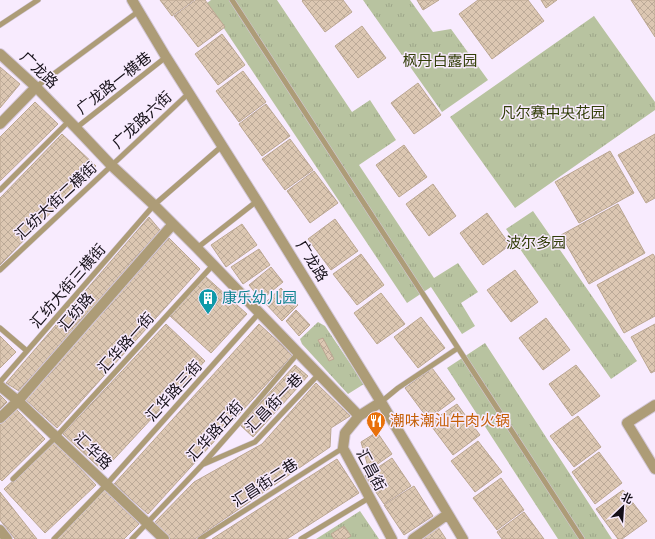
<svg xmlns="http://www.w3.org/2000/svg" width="655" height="539" font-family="Jost,'Noto Sans SC',sans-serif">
<defs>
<pattern id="grass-tufts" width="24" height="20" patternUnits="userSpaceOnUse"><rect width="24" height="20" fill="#b8c3a0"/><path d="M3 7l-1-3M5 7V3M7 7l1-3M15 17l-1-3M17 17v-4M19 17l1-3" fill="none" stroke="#9da689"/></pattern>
<pattern id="building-cross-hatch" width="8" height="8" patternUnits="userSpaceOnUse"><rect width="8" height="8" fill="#dcc7b2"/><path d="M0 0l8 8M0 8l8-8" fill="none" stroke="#bcaa98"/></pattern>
</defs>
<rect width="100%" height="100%" fill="#f8ebfe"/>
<path fill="url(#grass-tufts)" d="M211,0H277L352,112L370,100L396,140L359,165L434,278L458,263L478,292L461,303L475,326L462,334L431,287L407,303L207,3Z
M363,0H410L433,32L451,29L488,80L442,112Z
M594,16L655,102V110L515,208L450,117Z
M533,211L637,361L611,379L506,229Z
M318,322L325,326L364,384L348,394L302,344L300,339Z
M485,343L612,539H558L447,368Z
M360,511L379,539H316Z"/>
<path fill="url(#building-cross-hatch)" stroke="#bba792" d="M160,0H194L172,16Z
M196,0H205L225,27L198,47L174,16Z
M303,0H343L352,12L325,32L302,1Z
M417,0H439L423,10Z
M478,0H528L544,21L492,59L459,14Z
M541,0H557L546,8Z
M631,0H655V37Z
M362,26L386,58L358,78L335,46Z
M222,34L245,65L218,85L195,54Z
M0,67L20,84L0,108Z
M243,71L266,102L239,122L216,91Z
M418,83L441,115L414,134L391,103Z
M35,102L58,124L0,181V137Z
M266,104L290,136L262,156L239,124Z
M62,134L96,166L0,265V198Z
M655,134V198L646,203L618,155Z
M290,139L313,170L285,190L262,159Z
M404,145L427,177L399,197L376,165Z
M610,151L634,193L579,223L555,182Z
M314,171L338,203L310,223L287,191Z
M433,184L456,216L429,236L406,204Z
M618,204L645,253L589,284L561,235Z
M487,213L510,245L483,265L460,233Z
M149,217L160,230L19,391L6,383Z
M335,219L358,251L331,270L308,239Z
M242,224L257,245L226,267L211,245Z
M169,238L200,269L57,428L25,399Z
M259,249L270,265L243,284L231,267Z
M361,254L384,285L357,305L333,274Z
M653,254L655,257V316L624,333L597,285Z
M271,267L283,282L261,300L249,285Z
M515,270L538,302L511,322L487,290Z
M205,276L247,314L211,353L170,316Z
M281,288L298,305L282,321L265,303Z
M381,293L405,324L377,344L354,313Z
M296,310L310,325L299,336L286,321Z
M421,317L445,348L418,368L394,337Z
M546,318L570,350L543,370L519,338Z
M166,324L205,361L103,471L63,434Z
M259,324L293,355L148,514L114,484Z
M655,324V371L651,373L631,337Z
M0,336L16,352L0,368Z
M323,338L334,359L329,361L318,340Z
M295,365L308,376L253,437L240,425Z
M576,365L600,396L572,416L549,384Z
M432,368L455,399L428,419L405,388Z
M316,383L350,416L331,428L330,447L195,539H169L154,523L194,482L262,444Z
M0,395L7,402L0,409Z
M457,404L480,435L453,455L429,423Z
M15,408L45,439L2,481L0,479V422Z
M578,416L601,447L574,467L550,436Z
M377,432L392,454L369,470L361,442Z
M478,441L502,472L475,492L451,461Z
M55,442L96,485L45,533L4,489Z
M599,452L622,483L595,504L572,472Z
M392,458L411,486L384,504L365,476Z
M337,459L359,493L287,539H212Z
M501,478L524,510L497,530L473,498Z
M414,486L433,516L404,535L384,505Z
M104,490L139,524L124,539H55Z
M623,490L647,521L622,539H618L596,509Z
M0,492L37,539H15L0,520Z
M524,512L544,539H502L497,532Z
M344,526L351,536L346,539H334L331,534Z
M438,527L446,539H420Z"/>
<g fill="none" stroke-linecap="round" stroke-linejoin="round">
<g stroke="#d4c8d9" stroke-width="6">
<path id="service" d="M232,0L582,539
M0,25L38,0
M36,87L139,11
M76,128L166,57
M0,190L69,121
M197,248L257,201
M0,270L189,93
M0,328L27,351
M0,382L154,205L222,146
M381,402L398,388L458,348
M204,464L255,442L319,374
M13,479L56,437L213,265
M54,539L106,485L259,313
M132,539L202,465L238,424L298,353
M200,539L343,448
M301,539L369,498"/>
</g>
<g stroke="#d4c8d9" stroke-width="12">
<path id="minor" d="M132,0L166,57L257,201L381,402L463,539
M0,54L36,87L76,128L111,165L154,205L197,248L359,416
M0,124L36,87
M0,386L18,401L164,539
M381,402L359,416L345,433L343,448L392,539
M655,405L627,423L655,469
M0,418L18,401L173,224
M0,530L7,539
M413,539L448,514"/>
</g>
<use href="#service" stroke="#ad9c77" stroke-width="5"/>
<use href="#minor" stroke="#ad9c77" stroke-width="10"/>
</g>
<defs>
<g id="building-pin" transform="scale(1)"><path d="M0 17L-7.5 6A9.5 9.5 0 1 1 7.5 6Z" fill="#0f9aa8" stroke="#f8ebfe"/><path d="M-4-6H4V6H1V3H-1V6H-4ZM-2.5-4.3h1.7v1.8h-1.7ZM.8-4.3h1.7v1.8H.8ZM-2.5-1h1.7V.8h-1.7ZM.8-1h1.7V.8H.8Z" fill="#fff"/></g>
<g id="restaurant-pin" transform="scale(1)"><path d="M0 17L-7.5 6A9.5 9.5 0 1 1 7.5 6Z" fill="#e8710a" stroke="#f8ebfe"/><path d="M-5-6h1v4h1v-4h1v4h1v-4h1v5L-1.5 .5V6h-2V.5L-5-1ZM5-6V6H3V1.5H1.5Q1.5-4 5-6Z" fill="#fff"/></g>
</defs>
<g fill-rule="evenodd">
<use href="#building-pin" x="208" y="298"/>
<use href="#restaurant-pin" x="376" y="421"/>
</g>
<g text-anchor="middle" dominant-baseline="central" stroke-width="3" stroke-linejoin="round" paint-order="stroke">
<g font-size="15" fill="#323e08" stroke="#f8ebfe">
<text x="440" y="61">枫丹白露园</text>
<text x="553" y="113">凡尔赛中央花园</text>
<text x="536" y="243">波尔多园</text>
</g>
<g font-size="15" fill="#151018" stroke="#f8ebfe">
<text transform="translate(39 70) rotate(44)">广龙路</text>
<text transform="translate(114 83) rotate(-38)">广龙路一横巷</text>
<text transform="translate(142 120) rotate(-43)">广龙路六街</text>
<text transform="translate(56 201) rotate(-43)">汇纺大街二横街</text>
<text transform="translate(312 261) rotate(58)">广龙路</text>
<text transform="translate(68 286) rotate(-49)">汇纺大街三横街</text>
<text transform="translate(76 312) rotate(-49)">汇纺路</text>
<text transform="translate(126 343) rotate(-48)">汇华路一街</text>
<text transform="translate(174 391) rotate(-48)">汇华路三街</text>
<text transform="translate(274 403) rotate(-46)">汇昌街一巷</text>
<text transform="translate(215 431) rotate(-48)">汇华路五街</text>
<text transform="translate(93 451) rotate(44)">汇华路</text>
<text transform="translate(371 470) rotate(62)">汇昌街</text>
<text transform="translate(265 483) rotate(-33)">汇昌街二巷</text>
</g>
<g font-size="15" fill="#0d838f" stroke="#f8ebfe" text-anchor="start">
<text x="222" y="298">康乐幼儿园</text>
</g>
<g font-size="15" fill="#c56008" stroke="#f8ebfe" text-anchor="start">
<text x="390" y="421">潮味潮汕牛肉火锅</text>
</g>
</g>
<g transform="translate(623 507) rotate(25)" stroke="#f8ebfe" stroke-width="3" paint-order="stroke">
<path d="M0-3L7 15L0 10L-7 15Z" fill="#151018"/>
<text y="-6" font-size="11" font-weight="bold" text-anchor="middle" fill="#151018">北</text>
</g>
</svg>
